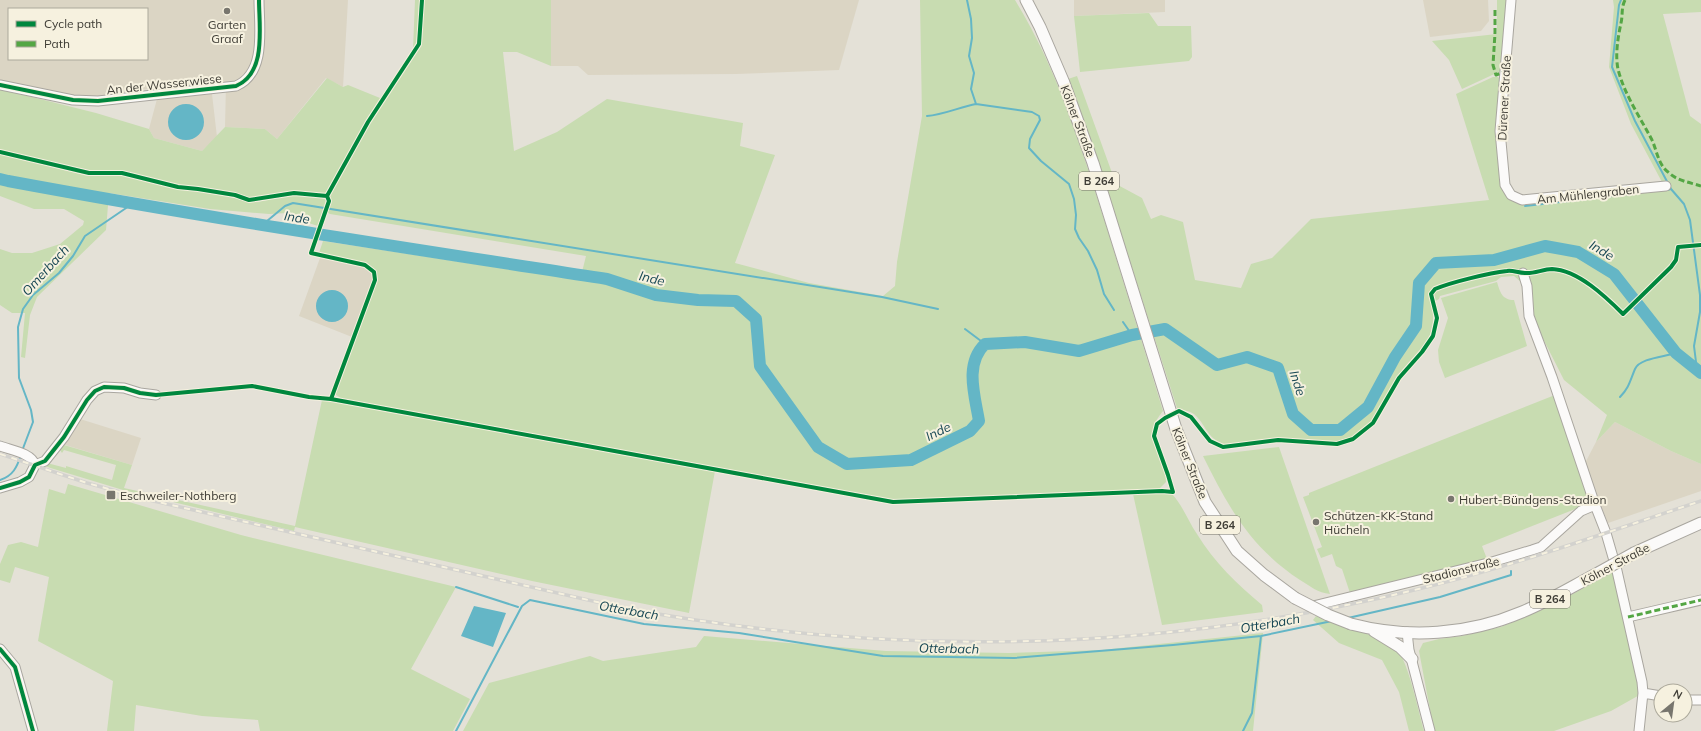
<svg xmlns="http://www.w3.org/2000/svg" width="1701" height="731" font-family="Mulish,sans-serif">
<rect width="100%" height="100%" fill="#e4e1d7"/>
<path fill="#dbd5c4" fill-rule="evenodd" d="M0,0H348L343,87L326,78L277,139L265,129L225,127L226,84L196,87L149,89L91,97L71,96L0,80ZM9,9H147V59H9Z
M551,0H859L839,70L736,74L588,75L578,66H551Z
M1074,0H1165V12L1074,16Z
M1423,0H1488L1489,21L1481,31L1430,37Z
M212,94L217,137L202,151L154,138L149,129L157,99Z
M320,258L364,266L373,273V279L352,337L299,316Z
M80,419L141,438L132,465L62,444Z
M1615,422L1671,451L1701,464V491L1608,523L1584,465L1596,442Z"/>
<path fill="#c8dcb1" d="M415,0H551V66L517,52H503L514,151L557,132L607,99L743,123L740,146L775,155L735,263L809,283L883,296L895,286L897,262L922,116L920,0H1015C1057,68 1081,146 1105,222C1124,285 1144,348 1163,411C1160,415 1156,420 1155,424C1147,444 1166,462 1166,482L1159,489L893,500L533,434L532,438L715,471L689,613L532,581L295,527L294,531L123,490L44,466L47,463L66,468V466L112,480L116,465L64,450L62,453L60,450L64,445L132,465L124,488L295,526L322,400L341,403L342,399L335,394L377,280V272L366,263L319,253L323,241L580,280L586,256L330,214L327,212L331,198L294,193L250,198L219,190L157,182L122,172L86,170L0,150V89L96,113L149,129L154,138L202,151L225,127L265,129L277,139L327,78L343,87L348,85L380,98L413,49Z
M1497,0H1510L1503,70L1462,89L1449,60L1432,41L1497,34Z
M1613,0H1701V12L1663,14L1690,116L1701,124V464L1671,451L1615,422L1596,442L1607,415L1564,380L1531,315L1529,282H1521L1514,276L1501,277L1496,281L1440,296L1439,299L1432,303C1438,344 1418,348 1398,376C1387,390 1382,407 1372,421C1347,453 1311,438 1278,438C1265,439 1233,447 1224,444C1206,438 1206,424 1194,414C1190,411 1182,410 1177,408L1098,162L1068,79L1077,76L1116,184L1142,198L1151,219L1161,215L1183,222L1195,280L1241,288L1251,264L1272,258L1311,219L1489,200L1456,94L1493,77H1498L1502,81L1498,131L1509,197L1663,184L1631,124L1609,67L1614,7Z
M1149,13L1158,26H1191L1192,57L1189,61L1080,72L1074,16Z
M0,154L88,176L122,175L156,184L219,194L249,202H258L295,194L320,197L326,200L318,226L299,220L287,213L269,214L210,209L109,193L106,230L37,297L30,315L25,358L21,357L25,313H12L0,305V249L12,253H32L60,244L83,225L84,221L64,209H34L0,196Z
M1497,282C1500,292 1502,300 1514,300L1527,346L1445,378L1439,362L1438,350L1448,318L1441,298Z
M1555,395L1593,502L1482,546L1487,559L1351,596L1342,569L1336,566L1332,554L1321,558L1317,549L1322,547L1303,497L1309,495V493Z
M1279,447L1330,594C1318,593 1310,586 1300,580C1251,548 1228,507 1203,456Z
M68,484L241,535L456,587L411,669L470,699L453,731H260L258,720L202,716L136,705L134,731H107L113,681L38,641L49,577L15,567L10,583L0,580V564L8,545L21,542L38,547L49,489L65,494Z
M1162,493L1172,494C1183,506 1188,521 1197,534C1214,562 1237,584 1262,605L1263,612L1162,625L1133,494Z
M1614,571L1643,693L1611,711L1554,731H1434L1419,651L1423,643L1439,639L1462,636L1501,627L1553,605Z
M1316,616C1338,625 1380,635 1397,650C1408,660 1419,714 1424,731H1409L1399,692L1382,660L1339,643L1313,620Z
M1263,633L1253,731H463L489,683L590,656L603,661L696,647L704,636L886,651L1009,653L1102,650Z"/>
<path fill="#64b6c6" d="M168 122a18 18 0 1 1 36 0a18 18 0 1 1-36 0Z
M316 306a16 16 0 1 1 32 0a16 16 0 1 1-32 0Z
M474,606L506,613L493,647L461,636Z"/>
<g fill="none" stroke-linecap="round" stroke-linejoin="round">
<path stroke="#64b6c6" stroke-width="2" d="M967,0L971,19L972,38L969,56L974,73L971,89L976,104L1032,112L1039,116L1040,120L1030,139L1029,148L1041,161L1069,184L1074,199L1076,215L1075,229L1079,238L1088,251L1097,270L1104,294L1114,310
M1621,0L1619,5L1612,67L1635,121L1671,189
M927,116C943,115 960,107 976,104
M1667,190L1671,189L1684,204L1690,220L1700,295V312L1694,346L1697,370
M1525,206L1639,193
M261,226L285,206L293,203L882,297L938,309
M1123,322L1132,335
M965,329L985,344
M1620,397C1629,388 1630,381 1635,369C1640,358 1664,357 1676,353
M22,451L33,422L31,410L19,378L18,327L23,309L33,295L59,273L73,256L85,236L132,204
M0,480C13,476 17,467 21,455
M456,587L518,607
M1348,618L1440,597L1511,575V571
M456,731L522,606L530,600L644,624L739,633L883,656L1014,658L1173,645L1261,636L1332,621
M1243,731L1252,713L1261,636"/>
<path stroke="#64b6c6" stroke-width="12" d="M0,179L8,181C207,218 407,248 607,279L656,295L698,300L736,301L756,319L760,366L818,447L847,464L911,460L970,431L979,421C975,396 964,364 985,344L1025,342L1079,351L1132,335L1165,329L1217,365L1247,357L1278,368L1293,414L1311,430H1340L1368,407L1395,357L1416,326L1419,283L1436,263L1494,260L1545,246L1578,252L1614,274L1676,353L1701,373"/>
<g stroke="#a9a69f" stroke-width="11">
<path id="minor" d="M1511,0L1500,131L1505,185L1511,195L1522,200L1666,186
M0,85L73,100L98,101L236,86C267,73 259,27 259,0
M1523,273L1527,286L1529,316L1552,377L1595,505L1606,533L1617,571L1642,682L1643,693L1639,731
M0,446C10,450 32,453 35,465
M0,488L20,482L29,477L35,465L45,461L64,437L87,400L95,391L104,387L124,388L140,393L156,395
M1313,606L1492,562L1532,550L1541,547L1581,511L1595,505
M1628,617L1701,600
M1407,632L1409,650L1430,731
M0,649L15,667L33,731
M1643,693L1661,696
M1685,700H1701"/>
</g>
<g stroke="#a9a69f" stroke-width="13">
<path id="major" d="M1026,0L1040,27L1064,83L1093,163L1176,429L1205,502L1237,551L1264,575L1295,598
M1634,553L1701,523
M1351,624C1408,639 1468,635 1522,612C1549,601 1573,586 1598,573
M1374,631L1400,647L1412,659"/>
</g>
<use href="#minor" stroke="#fbfaf9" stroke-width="9"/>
<use href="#major" stroke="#fbfaf9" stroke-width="11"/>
<g stroke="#d3d2ce" stroke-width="3.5">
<path id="rail" d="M0,454L87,483L145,499L619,607C883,657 1149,654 1410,591C1509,568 1604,533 1701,501"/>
</g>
<use href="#rail" stroke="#f6f1df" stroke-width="2" stroke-dasharray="6" stroke-linecap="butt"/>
<g stroke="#a9a69f" stroke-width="13" stroke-linecap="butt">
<path id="major-bridge" d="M1598,573L1634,553
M1295,598L1328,615L1351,624"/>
</g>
<use href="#major-bridge" stroke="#fbfaf9" stroke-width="11"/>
<path stroke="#54a644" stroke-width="3" stroke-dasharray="6 3" stroke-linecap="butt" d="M1625,0C1621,8 1623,14 1621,23C1618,37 1615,55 1618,69C1624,94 1640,117 1652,140C1657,151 1658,164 1668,172C1677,181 1689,182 1701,186
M1495,10V33L1493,65L1496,75L1504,72
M1628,617L1701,600"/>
<g stroke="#f6f1df" stroke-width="6">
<path id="cycleway" d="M0,85L73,100L98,101L236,86C267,73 259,27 259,0
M0,152L89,173H122L178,187L198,189L235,195L249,200L294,193L327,196
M331,399L375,280L374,272L365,265L311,253L329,201L327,196L368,122L419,44L422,0
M0,488L20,482L29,477L35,465L45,461L64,437L87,400L95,391L104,387L124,388L140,393L156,395L252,386L309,397L331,399L893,502L1162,491L1173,492L1168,475L1154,436L1157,424L1165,418L1179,411L1191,417L1210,441L1223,447L1278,440L1337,444L1353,439L1373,423L1399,378L1422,352L1433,336L1437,318L1431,294L1435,289C1452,282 1489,273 1507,271C1513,270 1518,273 1525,273C1534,274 1543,269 1552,269C1578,270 1606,297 1623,314L1671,267L1676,260L1678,247L1701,245
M0,649L15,667L33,731"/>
</g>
<use href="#cycleway" stroke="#00873e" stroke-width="4"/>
</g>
<g fill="#78766e" stroke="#f6f1df" stroke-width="1.5">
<circle cx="227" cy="11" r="4"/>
<rect x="106" y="490" width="10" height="10" rx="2"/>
<circle cx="1451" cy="499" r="4"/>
<circle cx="1316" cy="522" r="4"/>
</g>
<g text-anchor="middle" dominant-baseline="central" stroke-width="4" stroke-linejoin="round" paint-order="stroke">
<g fill="#f6f1df" stroke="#757268" stroke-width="1">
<rect x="1079" y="172" width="40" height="18" rx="3"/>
<rect x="1200" y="516" width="40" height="18" rx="3"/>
<rect x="1530" y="590" width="40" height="18" rx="3"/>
</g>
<g font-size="11" font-weight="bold" fill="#3e3c35">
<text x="1099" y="181">B 264</text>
<text x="1220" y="525">B 264</text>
<text x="1550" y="599">B 264</text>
</g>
<g font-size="12" fill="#3e3c35" stroke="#f6f1df" text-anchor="start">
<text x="227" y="24" text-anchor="middle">Garten<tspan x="227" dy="14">Graaf</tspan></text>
<text x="120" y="495">Eschweiler-Nothberg</text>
<text x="1459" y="499">Hubert-Bündgens-Stadion</text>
<text x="1324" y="515">Schützen-KK-Stand<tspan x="1324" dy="14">Hücheln</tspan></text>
</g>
<g font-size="12" fill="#3e3c35" stroke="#f6f1df">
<text transform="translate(164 84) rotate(-6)">An der Wasserwiese</text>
<text transform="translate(1504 98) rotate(-87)">Dürener Straße</text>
<text transform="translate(1078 121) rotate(69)">Kölner Straße</text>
<text transform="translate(1588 194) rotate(-6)">Am Mühlengraben</text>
<text transform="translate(1190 463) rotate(68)">Kölner Straße</text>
<text transform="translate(1615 564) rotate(-28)">Kölner Straße</text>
<text transform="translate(1461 570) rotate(-14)">Stadionstraße</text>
</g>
<g font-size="13" font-style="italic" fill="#174754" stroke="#f6f1df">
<text transform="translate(297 217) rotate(9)">Inde</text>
<text transform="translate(1602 250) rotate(31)">Inde</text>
<text transform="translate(45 270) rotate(-48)">Omerbach</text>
<text transform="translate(652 278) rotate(14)">Inde</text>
<text transform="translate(1298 383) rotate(72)">Inde</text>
<text transform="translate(938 431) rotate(-26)">Inde</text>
<text transform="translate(629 610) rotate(10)">Otterbach</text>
<text transform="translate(1270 623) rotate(-10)">Otterbach</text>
<text transform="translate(949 648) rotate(1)">Otterbach</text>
</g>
</g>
<rect x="8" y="8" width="140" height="52" fill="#f6f1df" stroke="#aca99b"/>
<rect x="16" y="21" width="20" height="6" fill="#00873e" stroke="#aca99b"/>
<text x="44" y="28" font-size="12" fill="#3e3c35">Cycle path</text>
<rect x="16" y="41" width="20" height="6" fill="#54a644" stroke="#aca99b"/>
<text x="44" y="48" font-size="12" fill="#3e3c35">Path</text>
<g transform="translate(1673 703) rotate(29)"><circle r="19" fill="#f6f1df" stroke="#aca99b"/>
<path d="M0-3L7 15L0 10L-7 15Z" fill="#78766e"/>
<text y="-6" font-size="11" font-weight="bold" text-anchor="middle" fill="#3e3c35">N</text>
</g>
</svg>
